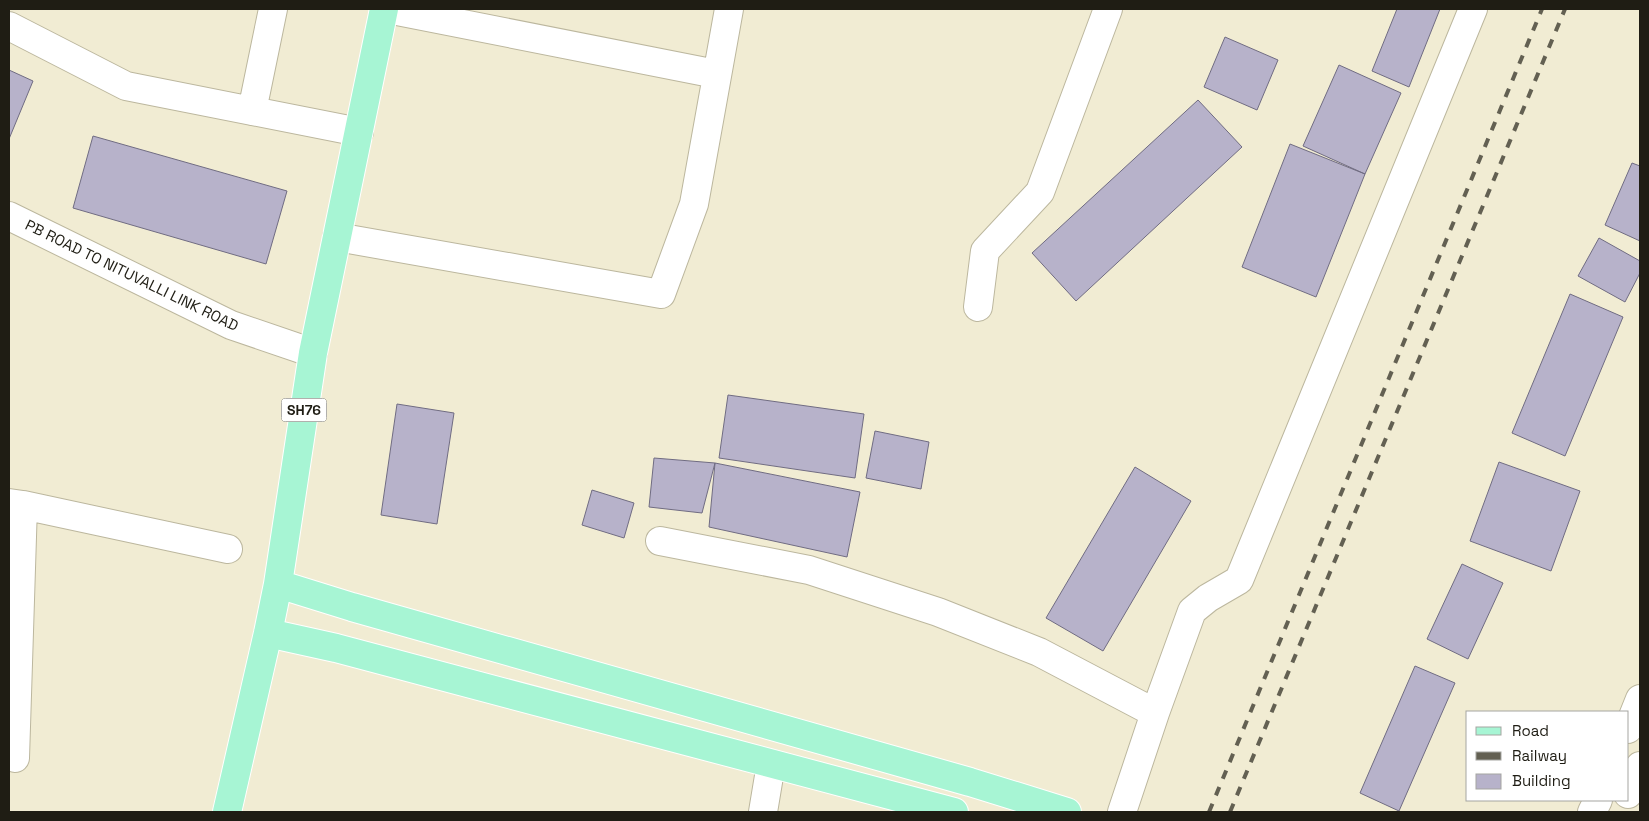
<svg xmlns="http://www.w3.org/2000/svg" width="1649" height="821" font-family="'Space Grotesk',sans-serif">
<rect width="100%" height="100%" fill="#f1ecd3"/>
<path fill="#b7b2ca" stroke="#706c82" d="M1397,9H1440L1409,87L1372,71Z
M1225,37L1278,60L1257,110L1204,87Z
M1339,65L1401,93L1365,174L1303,146Z
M9,70L33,81L9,139Z
M1198,100L1242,147L1076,301L1032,253Z
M93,136L287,191L266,264L73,208Z
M1290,144L1365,174L1316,297L1242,267Z
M1632,163L1640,166V241L1605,225Z
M1599,238L1640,261V273L1625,302L1578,276Z
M1570,294L1623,317L1565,456L1512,433Z
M728,395L864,414L855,478L719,458Z
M397,404L454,413L437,524L381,515Z
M875,431L929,442L921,489L866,478Z
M654,458L715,463L702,513L649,507Z
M1499,462L1580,491L1551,571L1470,541Z
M715,463L860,492L847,557L709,527Z
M1135,467L1191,501L1103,651L1046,618Z
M592,490L634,503L624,538L582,525Z
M1462,564L1503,583L1468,659L1427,639Z
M1415,666L1455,683L1399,811L1360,793Z"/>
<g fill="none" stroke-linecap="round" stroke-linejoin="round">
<g stroke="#bcb79e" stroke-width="30">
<path id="minor" d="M387,9L716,74
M9,26L126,86L359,132
M252,111L273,9
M9,216L231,325L313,353
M337,237L661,294L694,204L729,9
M978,307L985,251L1040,192L1108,9
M9,503L23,505L228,549
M660,541L809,570L938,612L1039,652L1155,713
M1628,729L1640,699
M15,758L23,505
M1628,794L1640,766
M763,812L771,764
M1122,812L1155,713L1192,611L1208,598L1239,580L1473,9
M1592,812L1598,800"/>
</g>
<g stroke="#fff" stroke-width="30">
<path id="major" d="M278,584L352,607L970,782L1067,812
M268,633L336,648L954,812
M227,812L268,633L278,584L313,353L384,9"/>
</g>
<use href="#minor" stroke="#fff" stroke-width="28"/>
<use href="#major" stroke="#a7f5d4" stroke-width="28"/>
<path stroke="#636052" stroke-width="4" stroke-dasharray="9 9" stroke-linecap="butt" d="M1209,812L1542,9
M1230,812L1565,9"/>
</g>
<g text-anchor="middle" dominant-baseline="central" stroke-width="4" stroke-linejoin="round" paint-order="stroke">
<rect fill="#fff" stroke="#62615a" stroke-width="1" x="281.5" y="398.5" width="45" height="23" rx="4"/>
<g font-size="14" font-weight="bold" fill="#1f1d14">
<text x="304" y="410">SH76</text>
</g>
<g font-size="15" fill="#1f1d14" stroke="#fff">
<text transform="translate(132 275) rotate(26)">PB ROAD TO NITUVALLI LINK ROAD</text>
</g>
</g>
<rect width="1649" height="821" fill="none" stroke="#1f1d14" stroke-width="20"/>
<rect x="1466" y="711" width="162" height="90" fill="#ffffff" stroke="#a5a5a1"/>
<rect x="1476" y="727" width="25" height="8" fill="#a7f5d4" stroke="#a5a5a1"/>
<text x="1512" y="736" font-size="15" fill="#1f1d14">Road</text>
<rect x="1476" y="752" width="25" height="8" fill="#636052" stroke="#a5a5a1"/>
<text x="1512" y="761" font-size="15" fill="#1f1d14">Railway</text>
<rect x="1476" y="774" width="25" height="15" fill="#b7b2ca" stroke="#a5a5a1"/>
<text x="1512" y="786" font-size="15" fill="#1f1d14">Building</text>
</svg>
